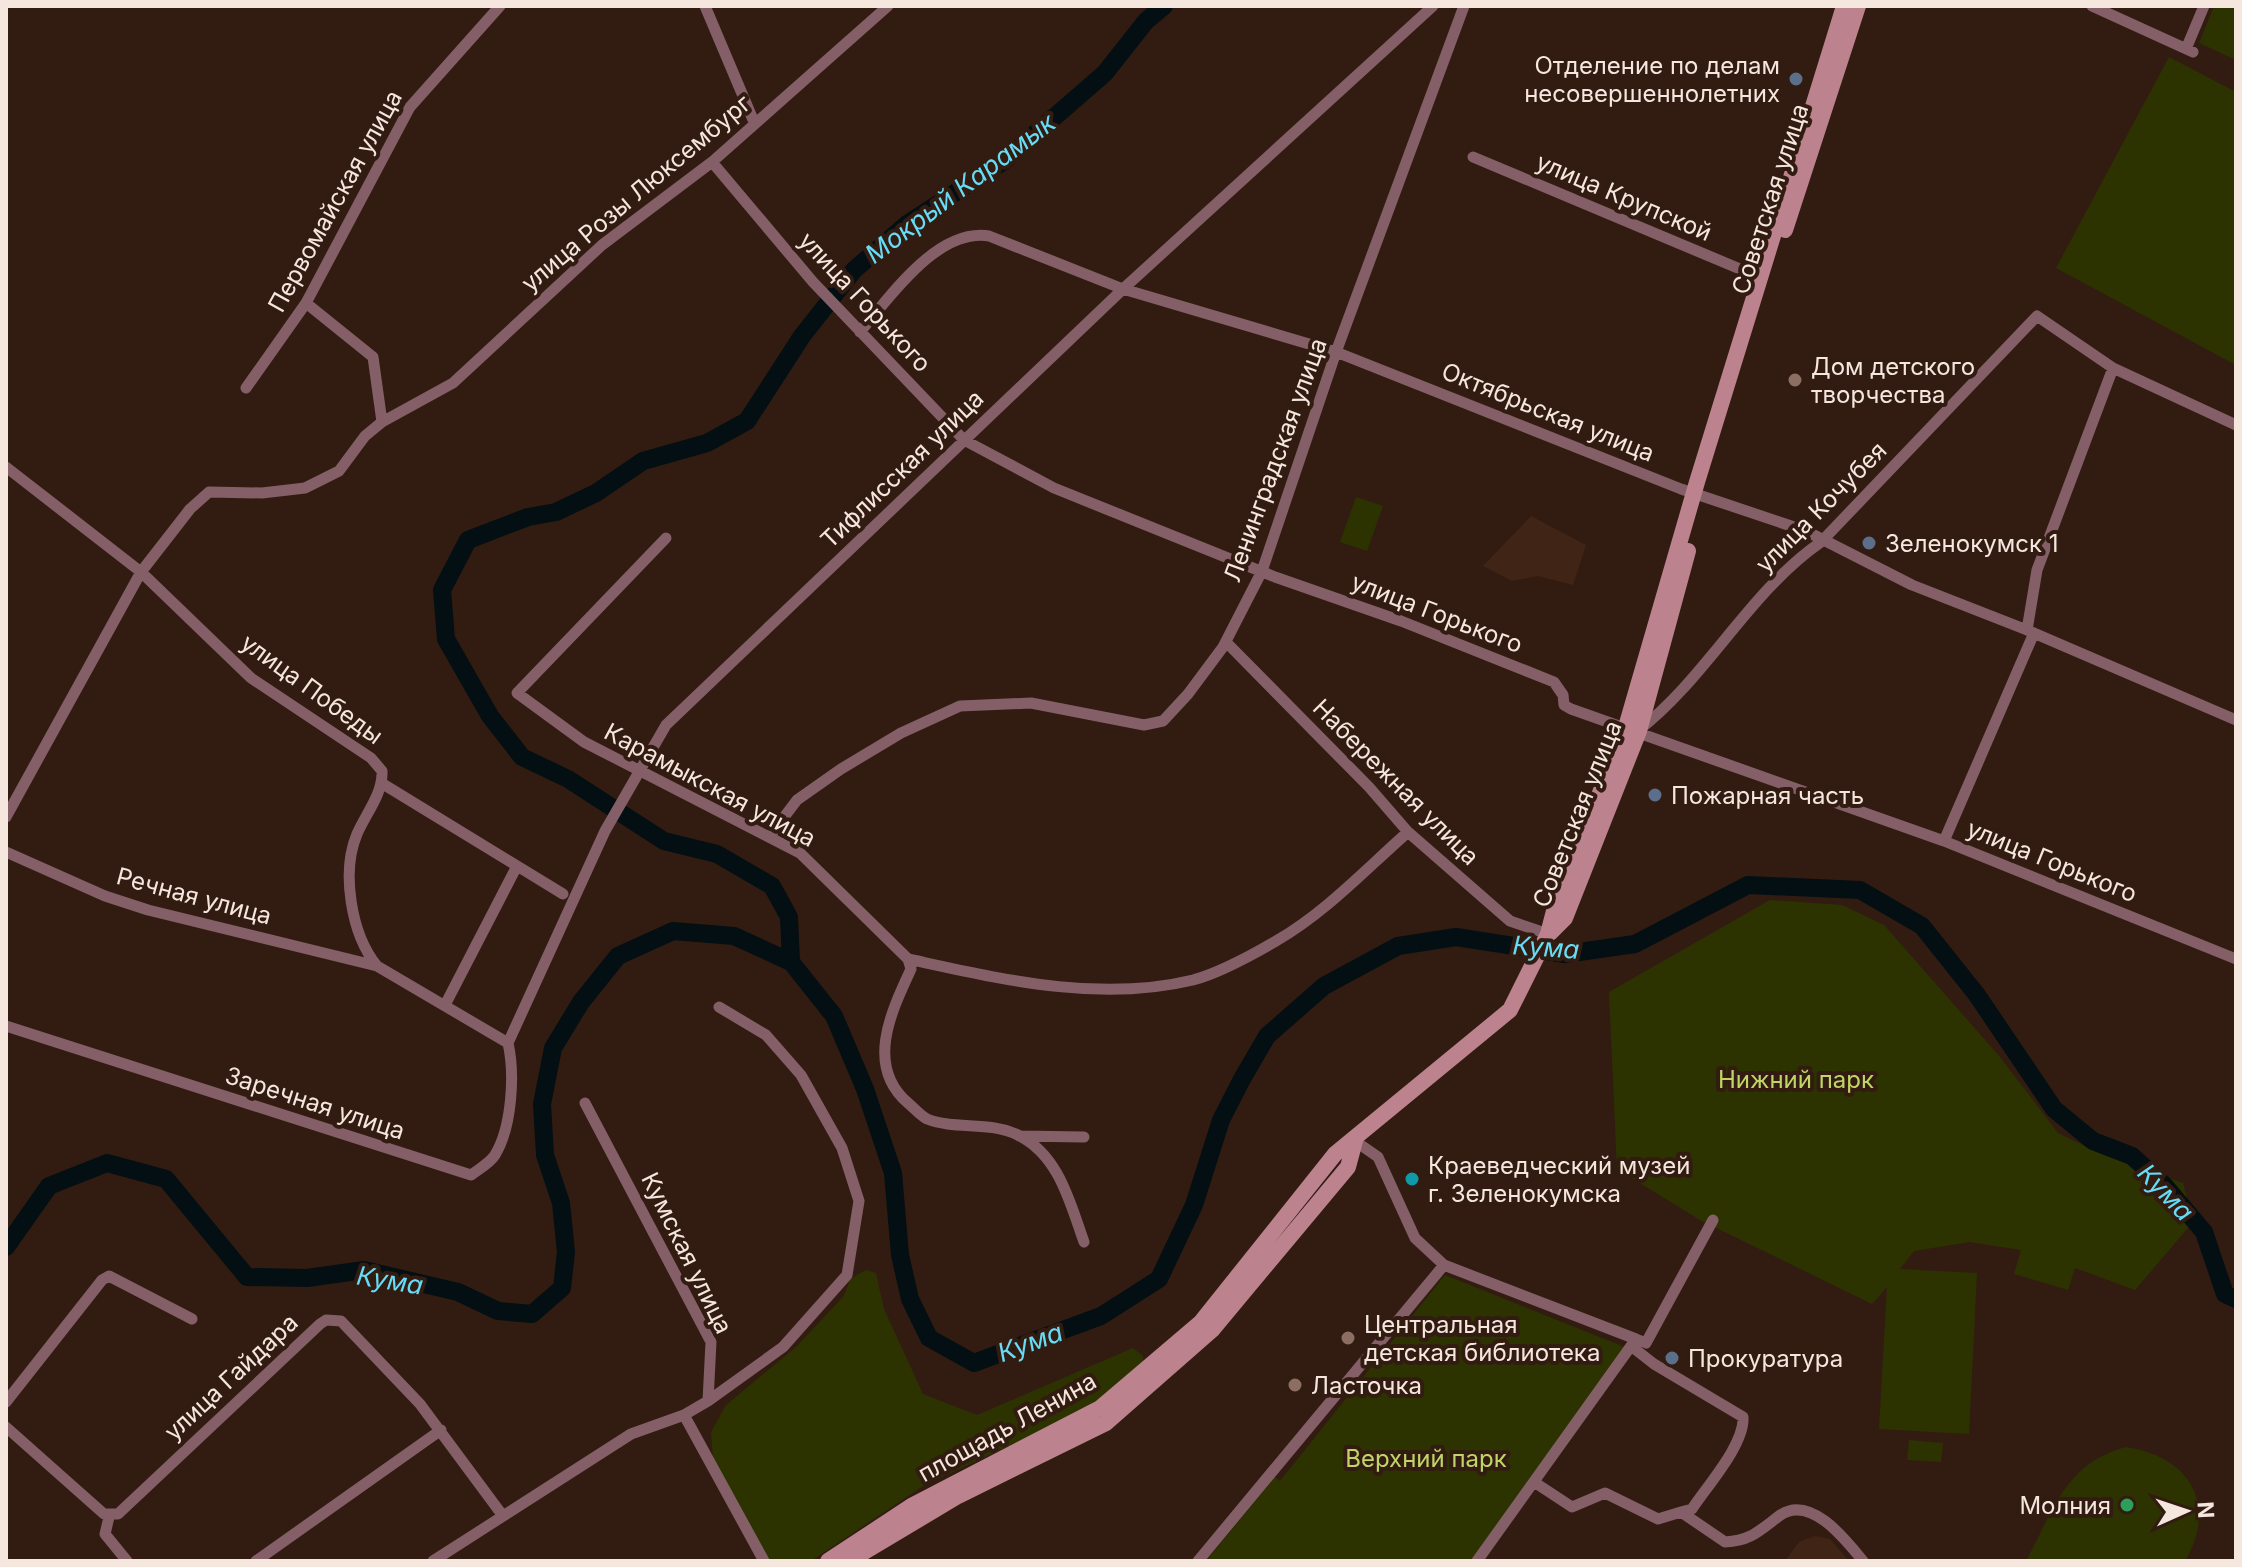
<svg xmlns="http://www.w3.org/2000/svg" width="2242" height="1567" font-family="Inter,sans-serif">
<rect width="100%" height="100%" fill="#321c11"/>
<path fill="#402415" d="M1531,516L1586,545L1573,585L1538,576L1512,581L1483,566Z
M1815,1536L1830,1539L1849,1561H1785L1799,1542Z"/>
<path fill="#2c3300" d="M2214,6H2236L2234,59L2199,43Z
M2169,57L2236,92L2234,364L2056,268Z
M1356,497L1383,506L1367,551L1340,542Z
M1770,900L1842,905L1884,925L2000,1057L2058,1133L2097,1152L2183,1183L2193,1222L2135,1290L2075,1268L2068,1290L2014,1274L2021,1250L1970,1242L1914,1251L1900,1269L1977,1273L1969,1434L1879,1429L1887,1287L1872,1304L1700,1220L1617,1169L1609,992Z
M866,1270L876,1273L884,1309L923,1394L977,1415L1133,1348L1143,1356V1361L1105,1397L1069,1418L923,1486L811,1561H768L713,1458L711,1432L726,1405L796,1347L844,1296L850,1279Z
M1445,1275L1627,1348L1475,1561H1206L1275,1477L1280,1481Z
M1909,1440L1943,1443L1941,1462L1907,1460Z
M2126,1447C2188,1456 2219,1503 2185,1561H2026C2054,1510 2065,1463 2126,1447Z"/>
<g fill="none" stroke-linecap="round" stroke-linejoin="round">
<path stroke="#030f13" stroke-width="18" d="M791,962L789,917L772,886L717,854L664,841L568,779L522,757L490,716L446,639L442,590L468,540L528,517L556,512L596,493L643,461L707,443L747,421L802,336L854,270L907,224L1004,161L1105,73L1146,21L1164,6
M6,1247L49,1186L107,1163L166,1179L247,1277L307,1278L364,1270L458,1292L498,1311L532,1314L562,1288L566,1252L561,1203L545,1155L542,1104L553,1048L581,1002L618,956L673,931L734,936L791,962L834,1016L865,1089L893,1173L900,1255L910,1299L929,1338L974,1363L1101,1316L1159,1279L1194,1205L1221,1120L1242,1079L1267,1036L1324,986L1398,946L1456,937L1565,954L1635,944L1748,885L1860,890L1922,926L1977,995L2054,1109L2093,1141L2132,1156L2165,1186L2204,1232L2225,1294L2236,1299"/>
<path stroke="#845f67" stroke-width="11" d="M705,6L754,122
M2092,6L2193,52
M2186,49L2204,6
M1473,157L1759,277
M712,162L813,282L964,440L1054,488L1275,577L1401,621L1554,682L1563,695L1564,705L1571,709L1944,841L2236,959
M306,303L373,357L382,422
M860,332C890,297 937,228 989,236L1123,289L1336,352L1681,489L1806,531L1912,585L2027,630L2236,720
M246,388L306,303L410,107L500,6
M6,467L141,572L251,678L371,758L382,771C383,794 366,813 357,834C341,872 351,934 377,966
M666,538L517,693L584,742L800,853L908,959L911,969C891,1012 865,1066 908,1103C914,1108 921,1116 927,1119C955,1130 990,1121 1018,1135C1059,1155 1070,1203 1084,1242
M2027,630L2037,570L2113,368
M1226,642L1369,787L1408,832L1510,921L1548,934
M1639,730C1708,676 1749,592 1821,542L2037,316L2113,368L2236,425
M383,784L563,894
M6,817L141,572L190,509L209,492L262,493L305,488L339,471L365,436L382,422L453,383L602,245L712,162L888,6
M769,837L797,800L841,769L901,733L960,706L1031,703L1144,725L1163,721L1188,694L1223,647L1262,571L1336,352L1464,6
M1944,841L2034,633
M6,852L105,896L148,910L377,966L508,1043
M908,959C1001,979 1098,1003 1193,980C1219,973 1252,955 1276,941C1325,913 1366,869 1408,832
M445,1005L517,866
M6,1026L471,1175C479,1169 490,1163 495,1155C512,1127 515,1074 508,1043
M508,1043L605,831L666,725L1123,289L1433,6
M585,1103L711,1342L708,1401L783,1347L847,1275L859,1201L842,1148L801,1075L766,1035L719,1007
M1019,1136L1084,1137
M1355,1141L1378,1157L1415,1238L1444,1265L1636,1339
M1631,1346L1654,1364L1743,1417C1745,1444 1707,1486 1692,1509L1681,1512
M6,1402L102,1280L109,1276L192,1319
M684,1415L764,1561
M6,1427L104,1514H118L320,1324L326,1320L341,1321L420,1404L503,1516
M1534,1482L1572,1507L1605,1493L1658,1519L1681,1512L1725,1542C1750,1541 1759,1531 1779,1516C1810,1493 1846,1540 1863,1561
M109,1517L105,1534L127,1561
M256,1561L441,1430
M433,1561L631,1434L684,1415L708,1401
M1198,1561L1444,1265
M1477,1561L1636,1339L1646,1343L1713,1220"/>
<path stroke="#bc828e" stroke-width="16" d="M1785,230L1858,6
M1550,933L1565,918L1639,731L1688,551
M828,1561L913,1505L1100,1408L1201,1322L1335,1154L1510,1010L1548,934L1555,907L1626,727L1697,482L1844,6
M849,1561L958,1496L1106,1423L1212,1330L1348,1167L1355,1141"/>
</g>
<g fill="#5c6f8a" stroke="#321c11" stroke-width="3">
<circle cx="1796" cy="79" r="8"/>
<circle cx="1869" cy="543" r="8"/>
<circle cx="1655" cy="795" r="8"/>
<circle cx="1672" cy="1358" r="8"/>
</g>
<g fill="#8d6e63" stroke="#321c11" stroke-width="3">
<circle cx="1795" cy="380" r="8"/>
<circle cx="1348" cy="1338" r="8"/>
<circle cx="1295" cy="1385" r="8"/>
</g>
<circle fill="#0f9aa8" stroke="#321c11" stroke-width="3" cx="1412" cy="1179" r="8"/>
<circle fill="#2e9e5b" stroke="#321c11" stroke-width="3" cx="2127" cy="1505" r="8"/>
<g text-anchor="middle" dominant-baseline="central" stroke-width="8" stroke-linejoin="round" paint-order="stroke">
<g font-size="24" fill="#f5e6de" stroke="#321c11" text-anchor="start">
<text x="1780" y="65" text-anchor="end">Отделение по делам<tspan x="1780" dy="28">несовершеннолетних</tspan></text>
<text x="1811" y="366">Дом детского<tspan x="1811" dy="28">творчества</tspan></text>
<text x="1885" y="543">Зеленокумск 1</text>
<text x="1671" y="795">Пожарная часть</text>
<text x="1428" y="1165">Краеведческий музей<tspan x="1428" dy="28">г. Зеленокумска</tspan></text>
<text x="1364" y="1324">Центральная<tspan x="1364" dy="28">детская библиотека</tspan></text>
<text x="1688" y="1358">Прокуратура</text>
<text x="1311" y="1385">Ласточка</text>
<text x="2111" y="1505" text-anchor="end">Молния</text>
</g>
<g font-size="24" fill="#f5e6de" stroke="#321c11">
<text transform="translate(636 193) rotate(-40)">улица Розы Люксембург</text>
<text transform="translate(1624 197) rotate(23)">улица Крупской</text>
<text transform="translate(1770 199) rotate(-72)">Советская улица</text>
<text transform="translate(335 201) rotate(-61)">Первомайская улица</text>
<text transform="translate(865 302) rotate(47)">улица Горького</text>
<text transform="translate(1548 412) rotate(22)">Октябрьская улица</text>
<text transform="translate(1275 460) rotate(-70)">Ленинградская улица</text>
<text transform="translate(902 469) rotate(-44)">Тифлисская улица</text>
<text transform="translate(1821 507) rotate(-45)">улица Кочубея</text>
<text transform="translate(1437 613) rotate(21)">улица Горького</text>
<text transform="translate(312 689) rotate(36)">улица Победы</text>
<text transform="translate(1396 782) rotate(45)">Набережная улица</text>
<text transform="translate(710 785) rotate(28)">Карамыкская улица</text>
<text transform="translate(1577 814) rotate(-68)">Советская улица</text>
<text transform="translate(2052 861) rotate(22)">улица Горького</text>
<text transform="translate(194 896) rotate(15)">Речная улица</text>
<text transform="translate(315 1103) rotate(18)">Заречная улица</text>
<text transform="translate(687 1253) rotate(64)">Кумская улица</text>
<text transform="translate(231 1377) rotate(-43)">улица Гайдара</text>
<text transform="translate(1007 1427) rotate(-29)">площадь Ленина</text>
</g>
<g font-size="24" fill="#c0d566" stroke="#321c11">
<text x="1796" y="1079">Нижний парк</text>
<text x="1426" y="1458">Верхний парк</text>
</g>
<g font-size="26" font-style="italic" fill="#67dcf6" stroke="#321c11">
<text transform="translate(960 188) rotate(-37)">Мокрый Карамык</text>
<text transform="translate(1546 947) rotate(4)">Кума</text>
<text transform="translate(2166 1192) rotate(46)">Кума</text>
<text transform="translate(390 1280) rotate(9)">Кума</text>
<text transform="translate(1030 1342) rotate(-20)">Кума</text>
</g>
</g>
<rect width="2242" height="1567" fill="none" stroke="#f5e6de" stroke-width="16"/>
<g transform="translate(2186 1511) rotate(87)" stroke="#321c11" stroke-width="6" paint-order="stroke">
<path d="M0-6L14 30L0 20L-14 30Z" fill="#f5e6de"/>
<text y="-12" font-size="22" font-weight="bold" text-anchor="middle" fill="#f5e6de">N</text>
</g>
</svg>
